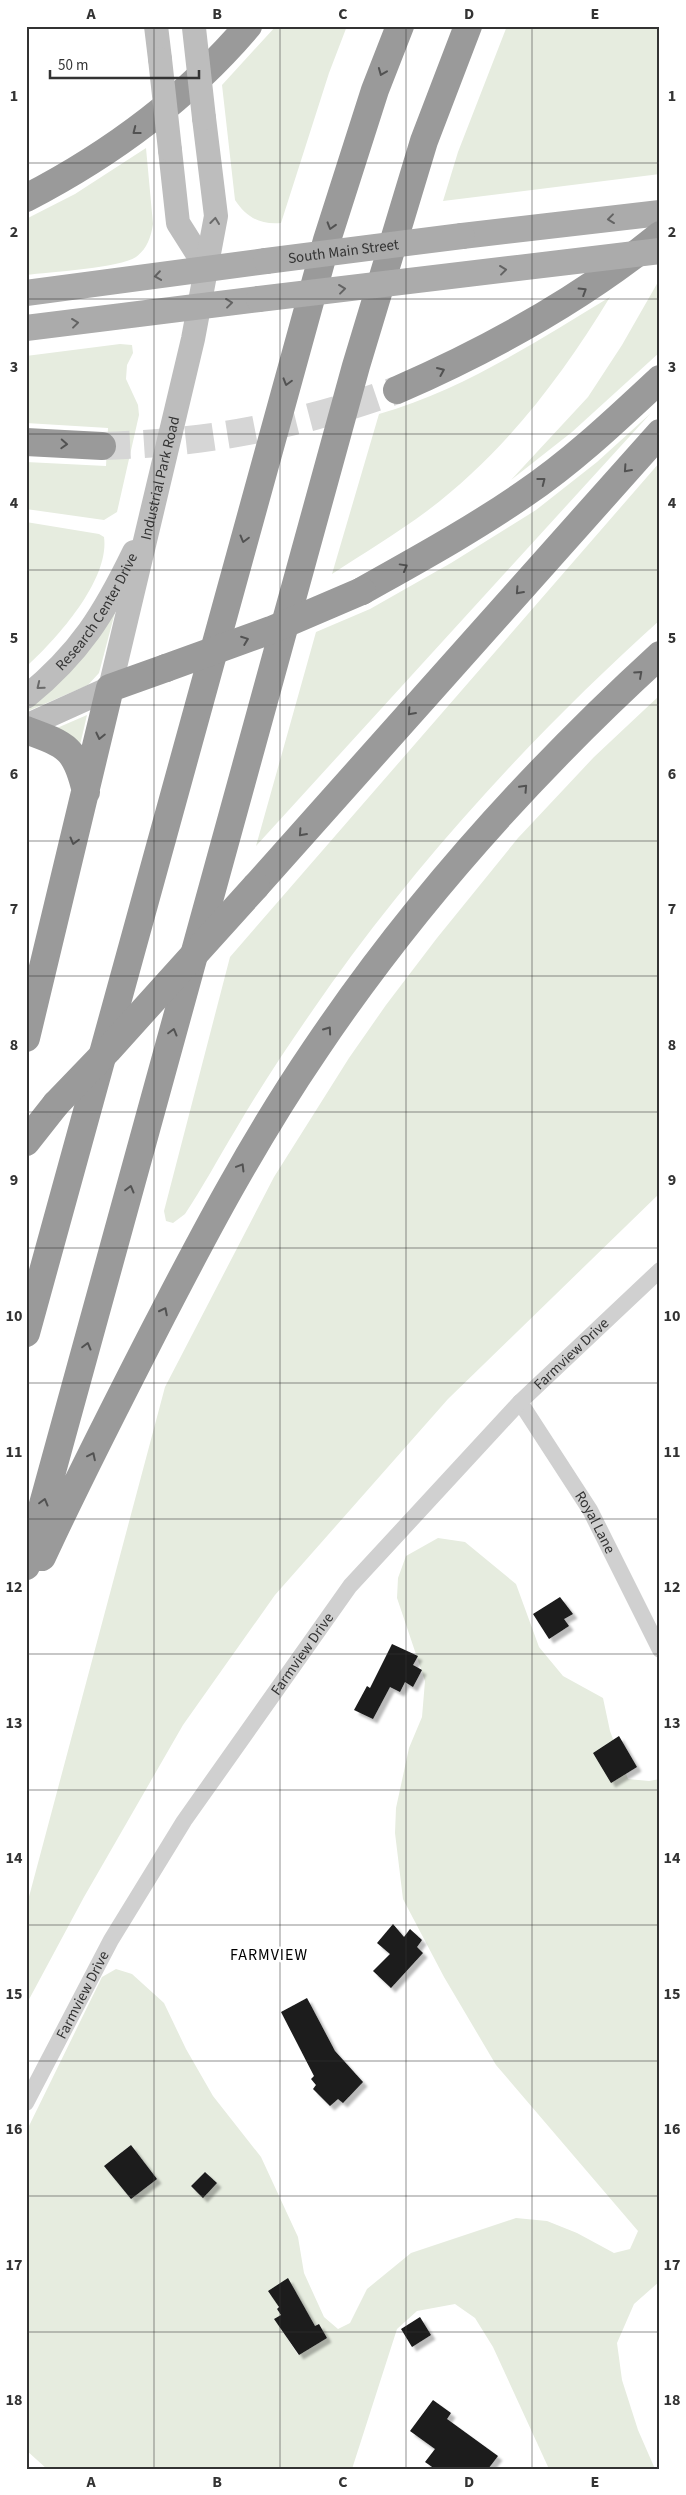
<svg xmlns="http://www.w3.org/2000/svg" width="686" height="2495" font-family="'Source Sans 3',sans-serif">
<defs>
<filter id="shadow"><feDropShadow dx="4.5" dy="4.5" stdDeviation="1" flood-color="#0004"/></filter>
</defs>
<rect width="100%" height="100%" fill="#fff"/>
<path fill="#e6ecdf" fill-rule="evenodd" d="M276,26H347L329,73L281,223C260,225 246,217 235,200L222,85Z
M507,26H660V174L443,201L458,152Z
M146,148L153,224C151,237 147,249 136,257C120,268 49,272 26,275V219L75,194Z
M658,282H660V352L572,432L511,480L588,397L622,345Z
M610,297C561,378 503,454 427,511C396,534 364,553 332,574L379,414C463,390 537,341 610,297Z
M120,344L132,345L133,353L127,365L126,379L138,405L139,415L117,512L104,520L26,509V462L106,466L108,428L26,423V356Z
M651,413L256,846L316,632L370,609L451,563L536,510L597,462Z
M660,462V620C539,729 426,851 331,984C298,1031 265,1079 236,1129C219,1157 203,1187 185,1214L173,1223L166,1221L164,1211L230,957Z
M26,522L99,534L104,537C110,580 56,640 26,667Z
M118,601L99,673L88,685L26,712V707Z
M660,695V1193L448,1399L275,1595L183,1725L84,1897L26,2005V1908L165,1387L274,1177L349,1058L386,1005L437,938L518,838L594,757Z
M87,715L80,745L73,737L57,728Z
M438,1538L465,1542L516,1584L539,1647L563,1676L603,1698L610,1731L628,1779L649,1781L660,1779V2281L634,2304L617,2343L622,2380L638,2430L655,2469H549L493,2347L475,2318L455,2304L417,2311L397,2329L352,2469H47L26,2450V2132L102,1977L116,1969L132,1974L164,2003L186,2049L213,2096L261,2157L298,2237L304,2273L324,2317L338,2329L350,2323L367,2289L411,2253L516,2218L547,2221L577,2233L614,2253L630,2249L638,2231L496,2065L444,1977L403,1899L395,1833L396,1808L409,1748L422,1717L425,1681L397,1598L398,1578L406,1556ZM131,2145L157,2179L131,2199L105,2166ZM205,2172L217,2183L203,2197L191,2186ZM288,2279L315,2326L319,2324L327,2338L298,2355L275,2320L281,2315L277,2309Z"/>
<path fill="#1a1a1a" filter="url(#shadow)" d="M560,1597L573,1614L564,1619L569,1626L549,1639L533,1614Z
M392,1644L418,1656L413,1665L422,1670L413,1687L405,1682L400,1692L390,1687L373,1719L354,1710L367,1686L370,1688Z
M619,1736L637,1767L611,1783L593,1753Z
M393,1924L404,1937L410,1929L422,1940L417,1947L423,1953L391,1988L373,1971L390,1954L377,1943Z
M307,1998L335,2051L363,2082L343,2103L338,2099L330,2106L313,2089L316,2085L311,2079L314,2076L281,2012Z
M131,2145L157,2179L131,2199L104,2166Z
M205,2172L217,2183L203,2198L191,2186Z
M288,2278L315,2326L319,2324L327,2338L299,2355L274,2319L281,2315L277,2309L279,2307L268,2291Z
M420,2317L431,2335L412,2347L401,2329Z
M433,2400L451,2413L447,2419L498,2456L488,2469H435L425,2462L435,2449L410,2431Z"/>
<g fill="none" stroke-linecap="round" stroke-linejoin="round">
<path stroke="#d6d6d6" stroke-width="28" stroke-dasharray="28 14" stroke-linecap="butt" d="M102,446C208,443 297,426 397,390"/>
<g stroke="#d0d0d0" stroke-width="16">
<path id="s1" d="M520,1402L590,1510L660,1650"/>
<path id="s2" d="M26,2103L111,1940L184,1821L350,1586L520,1402L660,1270"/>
</g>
<g stroke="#bdbdbd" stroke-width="24">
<path d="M156,26L160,59"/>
<path d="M170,150L178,223L207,269"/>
<path id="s3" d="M26,697C80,653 104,614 134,552"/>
<path id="s4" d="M26,726L110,688L193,339L216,216L204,118"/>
</g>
<path stroke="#ababab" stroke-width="26" d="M462,236L660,213
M26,293L266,261
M26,328L259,299"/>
<path stroke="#9a9a9a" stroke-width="28" d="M26,198C111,154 186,99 248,26
M397,390C491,349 580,300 660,235
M26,442L102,446
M362,591C417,560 472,530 524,494C573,461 617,419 660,379
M26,730C67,745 76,748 86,792
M256,886L660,433
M26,1038L110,688L166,668
M26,1142L56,1104
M26,1333L327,240L375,90L400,26
M42,1557C77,1481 115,1407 153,1333C203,1236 253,1141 315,1050C413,904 530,774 660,655
M26,1566L356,366L424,141L468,26"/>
<path stroke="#bdbdbd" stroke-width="24" d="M194,28L204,118
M160,59L170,150"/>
<g stroke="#ababab" stroke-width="26">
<path id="s5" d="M266,261L462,236"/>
<path d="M259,299L660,251"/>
</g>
<path stroke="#9a9a9a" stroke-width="28" d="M166,668L271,630L362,591
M56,1104L108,1050L256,886"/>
</g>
<defs><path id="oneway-chevron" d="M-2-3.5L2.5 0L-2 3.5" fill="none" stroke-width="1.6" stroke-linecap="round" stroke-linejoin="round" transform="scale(1.25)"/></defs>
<g stroke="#525252">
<use href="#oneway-chevron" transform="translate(382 72) rotate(112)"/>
<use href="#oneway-chevron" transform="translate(136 131) rotate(142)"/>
<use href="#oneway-chevron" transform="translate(331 226) rotate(107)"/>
<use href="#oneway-chevron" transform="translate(583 291) rotate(-32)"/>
<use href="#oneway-chevron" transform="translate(441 371) rotate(-23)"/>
<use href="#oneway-chevron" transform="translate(287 382) rotate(106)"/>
<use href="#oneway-chevron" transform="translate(64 444) rotate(3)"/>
<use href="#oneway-chevron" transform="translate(627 469) rotate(132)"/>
<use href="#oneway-chevron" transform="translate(542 481) rotate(-38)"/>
<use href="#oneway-chevron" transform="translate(244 539) rotate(105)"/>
<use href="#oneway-chevron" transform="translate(404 567) rotate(-29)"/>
<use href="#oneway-chevron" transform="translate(519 591) rotate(132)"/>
<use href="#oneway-chevron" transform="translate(245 640) rotate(-21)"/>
<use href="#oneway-chevron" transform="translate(639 674) rotate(-42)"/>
<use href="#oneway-chevron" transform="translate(411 712) rotate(132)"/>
<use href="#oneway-chevron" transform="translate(100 736) rotate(103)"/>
<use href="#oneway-chevron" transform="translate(524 788) rotate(-47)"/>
<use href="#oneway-chevron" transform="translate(302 833) rotate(132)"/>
<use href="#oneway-chevron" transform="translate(74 841) rotate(105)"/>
<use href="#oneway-chevron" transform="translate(328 1030) rotate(-55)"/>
<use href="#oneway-chevron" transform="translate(173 1032) rotate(-75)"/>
<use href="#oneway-chevron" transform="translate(241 1167) rotate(-59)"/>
<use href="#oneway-chevron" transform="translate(130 1189) rotate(-75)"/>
<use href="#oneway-chevron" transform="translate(164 1311) rotate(-63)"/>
<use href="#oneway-chevron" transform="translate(87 1346) rotate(-75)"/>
<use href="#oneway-chevron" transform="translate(92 1456) rotate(-64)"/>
<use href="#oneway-chevron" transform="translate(44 1502) rotate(-75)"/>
</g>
<g stroke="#636363">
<use href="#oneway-chevron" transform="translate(611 219) rotate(173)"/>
<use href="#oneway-chevron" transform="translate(503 270) rotate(-7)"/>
<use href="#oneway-chevron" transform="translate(158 276) rotate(172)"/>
<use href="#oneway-chevron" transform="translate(342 289) rotate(-7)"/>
<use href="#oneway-chevron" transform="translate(229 303) rotate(-7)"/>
<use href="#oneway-chevron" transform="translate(75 323) rotate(-7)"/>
</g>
<g stroke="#6a6a6a">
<use href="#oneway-chevron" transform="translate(215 221) rotate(-83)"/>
<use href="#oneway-chevron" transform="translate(40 686) rotate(141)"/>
</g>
<path fill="none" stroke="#333" stroke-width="1" stroke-opacity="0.55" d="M154,26V2469M280,26V2469M406,26V2469M532,26V2469M26,163H660M26,299H660M26,434H660M26,570H660M26,705H660M26,841H660M26,976H660M26,1112H660M26,1248H660M26,1383H660M26,1519H660M26,1654H660M26,1790H660M26,1925H660M26,2061H660M26,2196H660M26,2332H660"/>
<g text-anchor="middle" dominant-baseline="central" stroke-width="5" stroke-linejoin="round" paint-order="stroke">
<g font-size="15" fill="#333" stroke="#fff">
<text stroke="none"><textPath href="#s5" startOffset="78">South Main Street</textPath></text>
<text stroke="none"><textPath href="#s4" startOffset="308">Industrial Park Road</textPath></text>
<text stroke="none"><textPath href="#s3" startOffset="112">Research Center Drive</textPath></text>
<text stroke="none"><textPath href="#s2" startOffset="932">Farmview Drive</textPath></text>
<text stroke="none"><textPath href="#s1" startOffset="142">Royal Lane</textPath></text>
<text stroke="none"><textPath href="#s2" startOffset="528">Farmview Drive</textPath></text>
<text stroke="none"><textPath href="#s2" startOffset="122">Farmview Drive</textPath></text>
</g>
<g font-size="16" letter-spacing="1" fill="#000" stroke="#fff">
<text x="269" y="1955">FARMVIEW</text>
</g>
</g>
<rect width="686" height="2495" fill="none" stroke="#ffffff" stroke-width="55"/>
<path d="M50 70v8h149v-8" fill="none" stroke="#333333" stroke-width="2.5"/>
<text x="58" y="70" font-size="15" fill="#333333" stroke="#ffffff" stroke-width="4" paint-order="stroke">50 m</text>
<rect x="28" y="28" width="630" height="2440" fill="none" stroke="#333" stroke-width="2"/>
<g font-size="16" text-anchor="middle" font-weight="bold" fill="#333">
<text x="91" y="19">A</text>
<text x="217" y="19">B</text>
<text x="343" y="19">C</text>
<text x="469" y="19">D</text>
<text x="595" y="19">E</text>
<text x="14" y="101">1</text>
<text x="672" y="101">1</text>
<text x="14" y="237">2</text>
<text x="672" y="237">2</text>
<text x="14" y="372">3</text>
<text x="672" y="372">3</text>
<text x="14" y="508">4</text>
<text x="672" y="508">4</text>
<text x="14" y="643">5</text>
<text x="672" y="643">5</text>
<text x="14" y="779">6</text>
<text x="672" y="779">6</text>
<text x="14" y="914">7</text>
<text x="672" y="914">7</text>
<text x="14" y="1050">8</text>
<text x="672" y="1050">8</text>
<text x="14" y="1185">9</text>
<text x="672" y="1185">9</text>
<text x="14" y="1321">10</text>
<text x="672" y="1321">10</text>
<text x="14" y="1457">11</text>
<text x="672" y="1457">11</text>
<text x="14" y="1592">12</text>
<text x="672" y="1592">12</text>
<text x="14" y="1728">13</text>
<text x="672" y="1728">13</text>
<text x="14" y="1863">14</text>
<text x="672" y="1863">14</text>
<text x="14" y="1999">15</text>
<text x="672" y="1999">15</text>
<text x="14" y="2134">16</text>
<text x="672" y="2134">16</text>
<text x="14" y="2270">17</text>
<text x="672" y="2270">17</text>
<text x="14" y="2405">18</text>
<text x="672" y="2405">18</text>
<text x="91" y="2487">A</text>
<text x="217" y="2487">B</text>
<text x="343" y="2487">C</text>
<text x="469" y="2487">D</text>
<text x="595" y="2487">E</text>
</g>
</svg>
